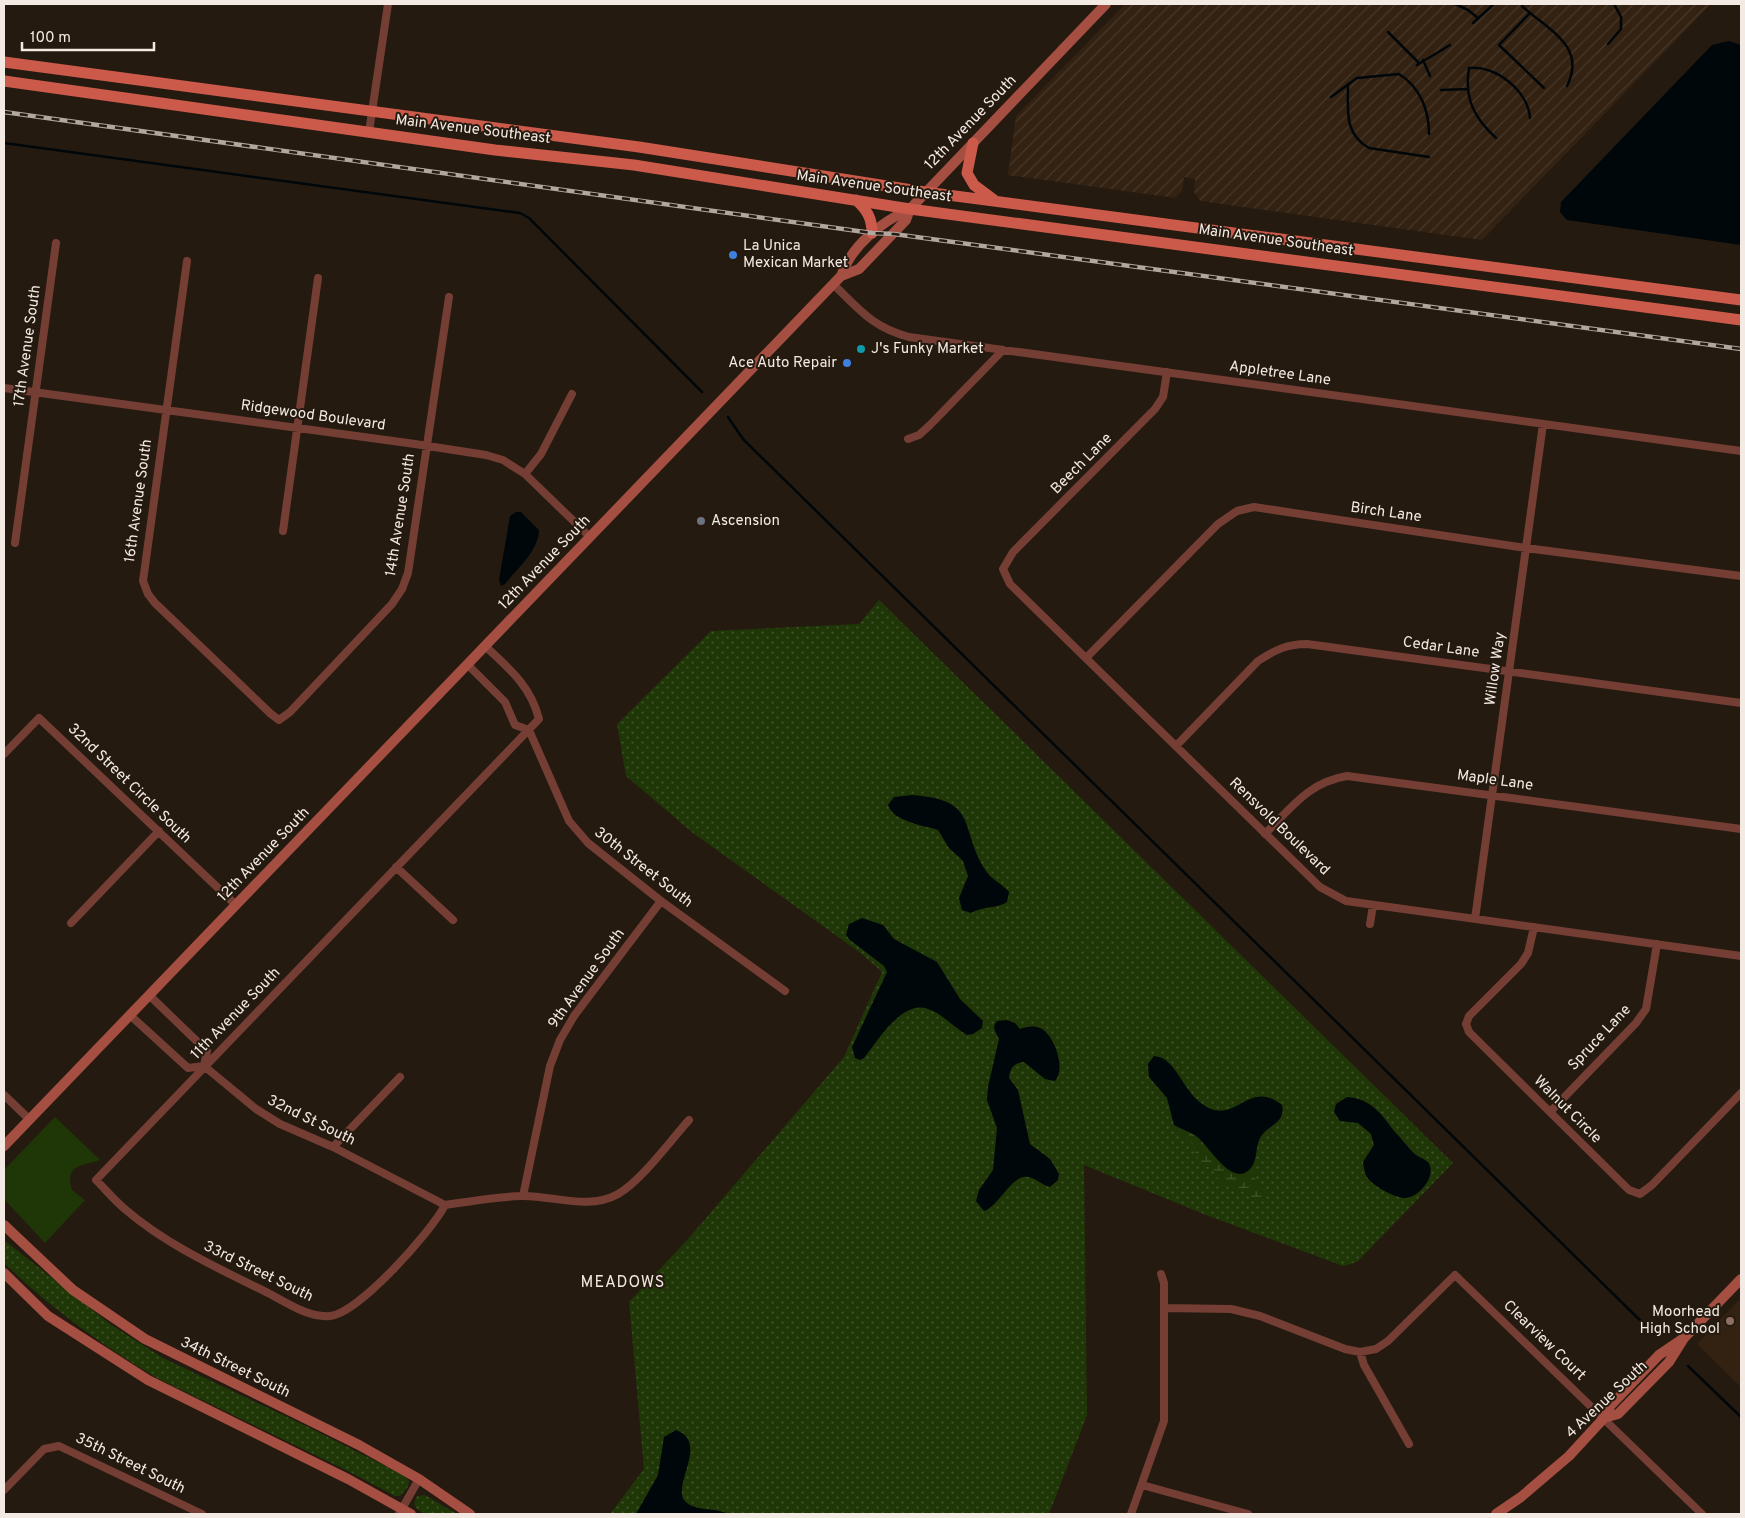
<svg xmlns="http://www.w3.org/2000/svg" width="1745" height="1518" font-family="Overpass,sans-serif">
<defs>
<pattern id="industrial-furrows" width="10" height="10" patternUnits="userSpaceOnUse" patternTransform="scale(1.25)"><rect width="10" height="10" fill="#332212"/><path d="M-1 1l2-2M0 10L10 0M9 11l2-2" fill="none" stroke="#473829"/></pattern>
<pattern id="grass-dots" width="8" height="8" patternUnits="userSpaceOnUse" patternTransform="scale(1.25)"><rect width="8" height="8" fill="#1f3707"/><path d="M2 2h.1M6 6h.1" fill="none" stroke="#40542b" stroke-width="1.8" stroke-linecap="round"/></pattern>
<pattern id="wetland-marsh" width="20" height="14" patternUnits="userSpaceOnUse" patternTransform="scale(1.25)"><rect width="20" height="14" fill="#1f3707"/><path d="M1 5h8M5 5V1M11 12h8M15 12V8" fill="none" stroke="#40542b"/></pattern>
</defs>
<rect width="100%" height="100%" fill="#251a0f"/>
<path fill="#332212" d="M1741,1298V1387L1697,1344Z"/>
<path fill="url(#industrial-furrows)" d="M1125,4H1711L1482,240L1200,201L1194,192L1195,179L1184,177L1182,191L1175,198L1008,175L1016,116Z"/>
<path fill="url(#grass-dots)" d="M879,600L1453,1163L1357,1262L1343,1266L1206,1215L1084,1165L1087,1415L1049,1514H610L644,1469L629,1302L688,1239L844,1057L882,972L862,954L693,833L626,776L617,724L711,631L859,624Z
M4,1240L110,1324L163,1358L308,1427L405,1476L409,1481L408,1487L400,1496H395L350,1472L157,1378C101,1345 51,1308 4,1263Z
M425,1495L457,1514C444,1514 417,1518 414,1503L417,1496Z"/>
<path fill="url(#wetland-marsh)" d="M1174,1125L1196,1136L1224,1166L1249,1171L1253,1165L1254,1177L1265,1193L1263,1200H1255L1240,1190L1222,1185L1213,1170L1199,1162L1192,1142L1177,1131Z"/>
<path fill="#1f3707" d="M55,1117L100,1160C84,1166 64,1163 72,1190L85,1200L45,1243L4,1199V1170Z"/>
<path fill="#00070a" d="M1729,41L1741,45V245L1567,220L1560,212L1561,202L1712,45Z
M516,512H521L539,530C539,550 517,569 505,584L501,586L499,580L510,516Z
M912,795C979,800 959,826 984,868C990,879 1001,883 1009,892L1007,902C996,909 983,906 971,913L962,910L959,898L968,876L963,861L949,848L938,830C923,825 894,822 888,805L894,797Z
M862,918L883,925L894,939L937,962L960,999L983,1021L982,1028L973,1034L967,1035C953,1027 943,1014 928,1009C902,999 877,1042 864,1058L860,1060L855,1058L852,1047L887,972L884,966L850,940L846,935L849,924Z
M1007,1020L1015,1023L1020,1029C1026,1027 1033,1025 1040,1028C1053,1033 1067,1068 1055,1081L1045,1079L1024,1062C1014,1063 1010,1068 1009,1078L1018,1090L1030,1144L1050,1159L1059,1174L1058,1180L1050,1187C1042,1185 1036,1178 1028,1177C1013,1173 999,1206 984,1211L976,1201L979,1190L993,1170L997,1128L987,1100L988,1087L999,1039C996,1032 991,1028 997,1021Z
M1154,1056C1178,1057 1183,1098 1211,1109C1238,1119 1251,1080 1282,1105C1286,1124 1268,1124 1260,1138C1255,1148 1258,1162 1249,1170C1231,1187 1208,1144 1196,1136C1189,1131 1181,1129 1174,1125L1167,1098L1149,1077L1148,1064Z
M1347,1097C1372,1099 1381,1114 1395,1132C1402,1139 1408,1148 1416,1155C1420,1158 1429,1160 1430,1166C1434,1179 1419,1196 1407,1198C1396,1199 1373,1186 1367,1177C1364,1172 1364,1167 1363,1162L1374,1145L1371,1134L1358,1123L1340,1121L1334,1112L1336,1104Z
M676,1430C709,1442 673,1483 684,1500C693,1512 716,1507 728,1514H636L658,1475L664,1437Z"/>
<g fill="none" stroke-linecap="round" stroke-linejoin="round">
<path stroke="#00070a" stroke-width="2.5" d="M1455,4L1468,10L1478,18
M1522,6C1548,30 1587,46 1567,86
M1530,13L1499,45L1544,88
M1473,23L1494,4
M1388,32L1419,63
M1608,44L1621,29V17L1614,4
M1423,60L1430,76
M1417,65L1450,45
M1348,84C1348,111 1344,134 1369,148L1429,157
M1441,90L1468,89
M1331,97L1357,78L1399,74C1420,87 1429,110 1429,134
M1496,138C1474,118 1464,98 1469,68C1496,65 1528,91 1530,118
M4,143L520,213L529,218L702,392
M728,417L743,439L1654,1334
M1688,1366L1741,1417"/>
<path stroke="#743e35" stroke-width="8" d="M369,132L388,4
M187,261L143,581L148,594L155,603L271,714L279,720L290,712L392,604L402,589L408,573L449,297
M833,284C860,310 872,327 909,337L1741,451
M1167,372L1163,397L1155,409L1013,552L1003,569L1010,584L1320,887L1346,901L1741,956
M4,388L415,444L486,455L503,460L525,474L590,537
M908,439L919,435L930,425L1003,350
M525,474L541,454L572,394
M283,531L318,278
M15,543L56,243
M1086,658L1218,524L1237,511L1254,507L1526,548L1741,576
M468,665L505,702L515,725L529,730L569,821L588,843L661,901L785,991
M1176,746L1258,661C1275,650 1287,644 1307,644L1741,703
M4,754L39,718L236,905
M1265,834C1291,808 1309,782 1347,776L1741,829
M396,867L453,920
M1475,919L1543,424
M71,923L159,831
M1370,924L1373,905
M1534,927L1528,953L1521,964L1469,1016L1466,1024L1469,1032L1629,1190L1640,1194L1652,1185L1741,1093
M150,996L207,1051L204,1066
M131,1016L188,1068L204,1066L256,1109L280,1124L333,1147L445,1205
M4,1095L29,1119
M1550,1112L1636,1023L1646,1009L1657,944
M333,1147L400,1077
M523,1196L550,1066L560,1040L574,1016L661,901
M445,1205C432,1231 358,1314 330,1316C309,1318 287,1303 270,1294C220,1269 168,1246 126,1210C115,1201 106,1190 96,1180L539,719C531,687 510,669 486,647
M445,1205C470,1201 495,1197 521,1196C553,1195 588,1211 618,1194C642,1180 670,1141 689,1120
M1161,1274L1164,1283V1308
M1360,1352L1364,1365L1409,1444
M1142,1485L1248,1514
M4,1490L44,1449L59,1446L202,1514
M399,1514L419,1479
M1131,1514L1164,1421V1308L1231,1309L1260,1316L1345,1349L1360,1352L1376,1349L1388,1341L1455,1275L1702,1514"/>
<path stroke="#a54e42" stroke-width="10" d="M841,276C852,245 881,222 910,209
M4,1146L841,276L859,269L906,220L910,209L1106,4
M4,1225L73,1290L145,1339L359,1445L419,1479L470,1514
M4,1273L48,1316L148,1380L348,1479L411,1514
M1604,1418L1611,1405L1659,1355L1684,1338L1741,1279
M1496,1514L1521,1497L1569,1456L1604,1418L1618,1414L1669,1362L1684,1338"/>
<path stroke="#cb5a4b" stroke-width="11" d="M4,62L639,147L925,192L1741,300
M4,81L495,150L634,165L910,209L1741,320
M973,143L967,173L974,185L994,200
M856,200C867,210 872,218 872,233"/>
<g stroke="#b0a79f" stroke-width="4.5">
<path id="rail" d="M4,112L872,233L894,234L1741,349"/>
</g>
<use href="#rail" stroke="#251a0f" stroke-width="2.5" stroke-dasharray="8" stroke-linecap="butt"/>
</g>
<g fill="#3f7fe0" stroke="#251a0f" stroke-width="2">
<circle cx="733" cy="255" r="5"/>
<circle cx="847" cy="363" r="5"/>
</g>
<circle fill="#0f9aa8" stroke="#251a0f" stroke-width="2" cx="861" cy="349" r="5"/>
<circle fill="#6b7280" stroke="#251a0f" stroke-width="2" cx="701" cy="521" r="5"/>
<circle fill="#8d6e63" stroke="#251a0f" stroke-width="2" cx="1730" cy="1321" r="5"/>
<g text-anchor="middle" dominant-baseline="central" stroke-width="4" stroke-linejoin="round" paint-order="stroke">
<g font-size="15" fill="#f2eae3" stroke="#251a0f">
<text transform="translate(971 123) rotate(-46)">12th Avenue South</text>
<text transform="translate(473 130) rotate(7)">Main Avenue Southeast</text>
<text transform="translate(874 187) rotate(8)">Main Avenue Southeast</text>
<text transform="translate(1276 241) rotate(8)">Main Avenue Southeast</text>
<text transform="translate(28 346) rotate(-82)">17th Avenue South</text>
<text transform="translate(1280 374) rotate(8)">Appletree Lane</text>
<text transform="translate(313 416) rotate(8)">Ridgewood Boulevard</text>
<text transform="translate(1082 464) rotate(-45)">Beech Lane</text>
<text transform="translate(139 501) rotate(-82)">16th Avenue South</text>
<text transform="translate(1386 513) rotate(8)">Birch Lane</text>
<text transform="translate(401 515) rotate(-81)">14th Avenue South</text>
<text transform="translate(545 563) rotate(-46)">12th Avenue South</text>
<text transform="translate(1441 648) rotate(8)">Cedar Lane</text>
<text transform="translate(1496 669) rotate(-82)">Willow Way</text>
<text transform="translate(1495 781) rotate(8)">Maple Lane</text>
<text transform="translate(129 784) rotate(44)">32nd Street Circle South</text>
<text transform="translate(1279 827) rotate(44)">Rensvold Boulevard</text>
<text transform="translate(264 855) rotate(-46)">12th Avenue South</text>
<text transform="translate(643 868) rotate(38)">30th Street South</text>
<text transform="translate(587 979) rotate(-54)">9th Avenue South</text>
<text transform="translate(236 1014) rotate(-46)">11th Avenue South</text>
<text transform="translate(1600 1038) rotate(-47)">Spruce Lane</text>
<text transform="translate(1567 1110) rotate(45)">Walnut Circle</text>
<text transform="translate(311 1121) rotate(26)">32nd St South</text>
<text transform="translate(258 1272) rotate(26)">33rd Street South</text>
<text transform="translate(1544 1341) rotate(44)">Clearview Court</text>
<text transform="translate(235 1368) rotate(26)">34th Street South</text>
<text transform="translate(1607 1400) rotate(-43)">4 Avenue South</text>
<text transform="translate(130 1464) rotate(26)">35th Street South</text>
</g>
<g font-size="15" fill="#f2eae3" stroke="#251a0f" text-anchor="start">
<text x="743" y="246">La Unica<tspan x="743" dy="17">Mexican Market</tspan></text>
<text x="871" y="349">J's Funky Market</text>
<text x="837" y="363" text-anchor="end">Ace Auto Repair</text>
<text x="711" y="521">Ascension</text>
<text x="1720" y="1312" text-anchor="end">Moorhead<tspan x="1720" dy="17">High School</tspan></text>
</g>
<g font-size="16" letter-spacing="1" fill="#f2eae3" stroke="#251a0f">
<text x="623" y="1283">MEADOWS</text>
</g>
</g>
<rect width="1745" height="1518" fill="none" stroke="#f2eae3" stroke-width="10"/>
<path d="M22 42v8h132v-8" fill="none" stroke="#f2eae3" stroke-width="2.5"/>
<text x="30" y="42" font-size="15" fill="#f2eae3" stroke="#251a0f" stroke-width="4" paint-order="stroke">100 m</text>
</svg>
